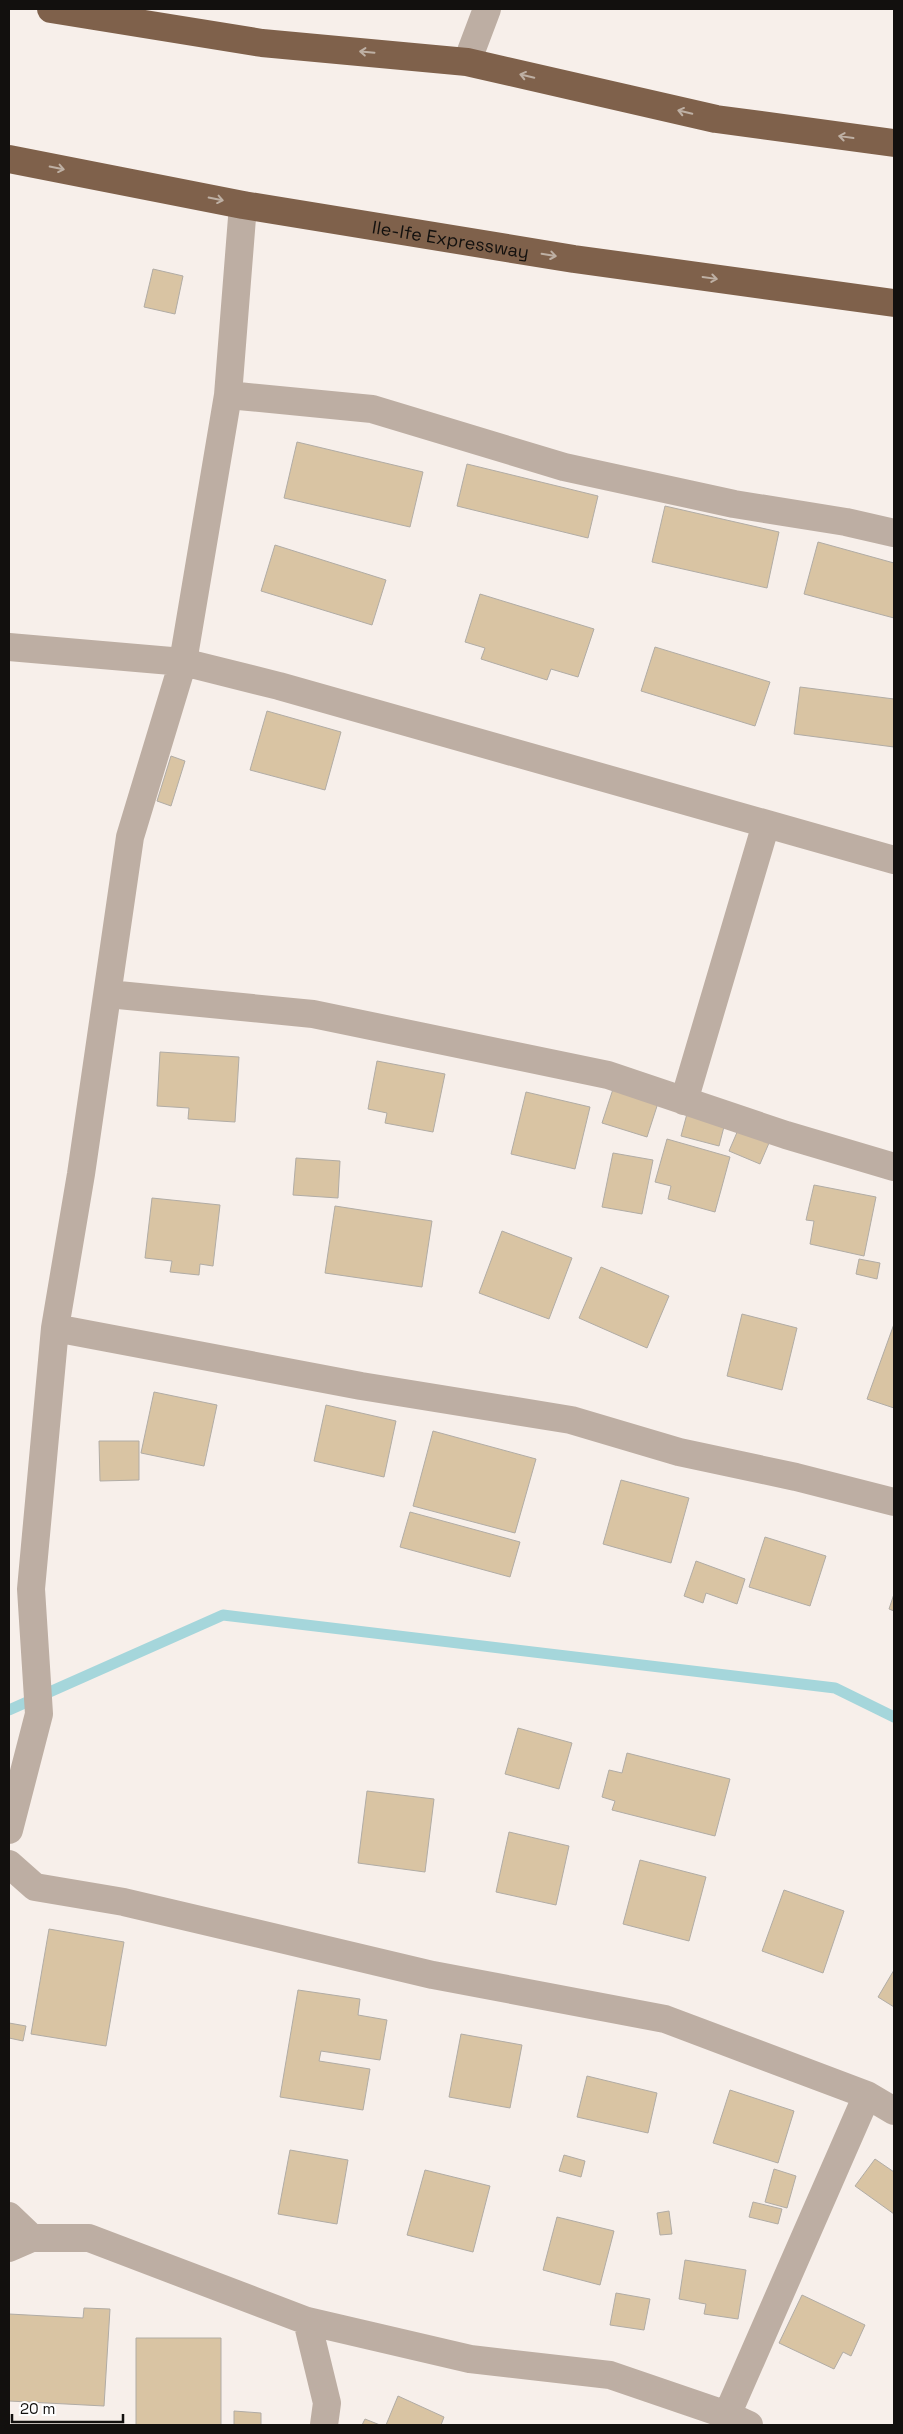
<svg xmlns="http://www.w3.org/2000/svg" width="903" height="2434" font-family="'Space Grotesk',sans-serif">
<rect width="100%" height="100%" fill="#f7efea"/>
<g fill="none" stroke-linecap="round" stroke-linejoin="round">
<path stroke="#a5d6db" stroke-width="11" d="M9,1710L223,1615L835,1688L894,1717"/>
</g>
<path fill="#d9c4a3" stroke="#b1aca5" d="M153,269L183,276L175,314L144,307Z
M297,442L423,472L410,527L284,498Z
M467,464L598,496L588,538L457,506Z
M665,506L779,532L767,588L652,562Z
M818,542L894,563V618L804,594Z
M275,545L386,580L372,625L261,591Z
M480,594L594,629L578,677L551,669L547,680L481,659L485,648L465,642Z
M655,647L770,682L755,726L641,691Z
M800,687L894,699V747L794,734Z
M267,711L341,732L325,790L250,770Z
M171,756L185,761L171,806L157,801Z
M160,1052L239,1057L235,1122L188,1119L189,1108L157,1106Z
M377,1061L445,1074L433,1132L385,1123L387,1113L368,1109Z
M613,1089L658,1103L647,1137L602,1123Z
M526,1092L590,1107L575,1169L511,1154Z
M688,1110L726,1119L719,1146L681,1136Z
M738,1130L769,1143L760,1164L729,1151Z
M667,1139L730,1157L715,1212L668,1199L671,1186L655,1182Z
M613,1153L653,1160L642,1214L602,1207Z
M296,1158L340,1161L338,1198L293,1195Z
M814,1185L876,1197L864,1256L810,1244L814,1221L806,1220Z
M152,1198L220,1205L213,1266L200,1264L199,1275L170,1272L172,1261L145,1258Z
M335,1206L432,1221L422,1287L325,1273Z
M502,1231L572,1258L549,1319L479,1293Z
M859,1259L880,1263L877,1279L856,1274Z
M601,1267L669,1296L647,1348L579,1318Z
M742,1314L797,1328L782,1390L727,1376Z
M894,1324V1408L867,1399Z
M154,1392L217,1405L204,1466L141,1453Z
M326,1405L396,1421L384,1477L314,1461Z
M433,1431L536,1459L515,1533L413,1506Z
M99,1441H139V1480L100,1481Z
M621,1480L689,1498L671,1563L603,1544Z
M410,1512L520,1542L510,1577L400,1547Z
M765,1537L826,1556L810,1606L749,1587Z
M696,1561L745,1579L737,1604L706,1593L703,1603L684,1596Z
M894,1594V1611L889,1609Z
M518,1728L572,1743L559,1789L505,1774Z
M627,1753L730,1779L715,1836L612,1810L615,1801L602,1797L609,1770L622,1773Z
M367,1791L434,1799L425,1872L358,1863Z
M509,1832L569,1846L556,1905L496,1892Z
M640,1860L706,1877L689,1941L623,1924Z
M784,1890L844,1911L823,1973L762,1951Z
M49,1929L124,1942L106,2046L31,2034Z
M894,1970V2007L878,1997Z
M298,1990L360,1999L358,2015L387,2020L380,2060L321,2051L319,2061L370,2069L363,2110L280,2097Z
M9,2023L26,2026L23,2041L9,2038Z
M461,2034L522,2045L510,2108L449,2097Z
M587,2076L657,2093L648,2133L577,2117Z
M730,2090L794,2111L778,2163L713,2143Z
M290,2150L348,2160L337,2224L278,2214Z
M564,2155L585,2161L581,2177L559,2171Z
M875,2159L894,2172V2214L855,2186Z
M774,2169L796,2176L787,2208L765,2202Z
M425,2170L490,2186L473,2252L407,2235Z
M753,2202L782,2209L778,2224L749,2217Z
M669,2211L672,2234L660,2235L657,2213Z
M557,2217L614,2231L600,2285L543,2270Z
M685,2260L746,2270L738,2319L704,2314L706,2304L679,2299Z
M616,2293L650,2299L644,2330L610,2325Z
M802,2295L865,2325L851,2356L843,2352L834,2369L779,2343Z
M84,2308L110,2309L104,2406L9,2401V2314L83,2318Z
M136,2338H221V2425H136Z
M398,2396L444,2417L441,2425H386Z
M234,2411L261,2413V2425H234Z
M365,2419L380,2425H362Z"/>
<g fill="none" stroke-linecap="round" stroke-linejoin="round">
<path stroke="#bdaea3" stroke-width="28" d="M467,62L487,9
M228,395L372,409L564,467L734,504L846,522L894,533
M9,647L183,662L279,686L894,860
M108,994L313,1014L608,1075L786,1135L894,1167
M684,1101L766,824
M55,1328L361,1386L571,1420L679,1452L796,1477L894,1502
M9,1830L39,1714L31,1589L55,1328L81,1174L130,837L183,662L228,395L243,205
M9,1864L35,1887L124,1902L433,1975L665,2019L867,2095L894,2111
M9,2216L32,2238
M9,2248L32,2238H89L307,2321L470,2359L610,2375L727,2415L749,2425
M307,2321L327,2403L324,2425
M727,2415L867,2095"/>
<g stroke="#7f614b" stroke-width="28">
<path d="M51,9L262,43L467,62L716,119L894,143"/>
<path id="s1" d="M9,159L243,205L574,259L894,303"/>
</g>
</g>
<defs><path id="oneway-shaft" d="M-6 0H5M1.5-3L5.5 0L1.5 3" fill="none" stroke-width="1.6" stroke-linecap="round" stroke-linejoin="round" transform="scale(1.25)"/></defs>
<g stroke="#beb0a4">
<use href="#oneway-shaft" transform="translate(367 52) rotate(-175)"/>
<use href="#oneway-shaft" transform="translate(527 76) rotate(-167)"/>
<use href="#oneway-shaft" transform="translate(685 112) rotate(-167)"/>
<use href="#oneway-shaft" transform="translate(846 137) rotate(-172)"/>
<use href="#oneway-shaft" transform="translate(57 168) rotate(11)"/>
<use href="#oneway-shaft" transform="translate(216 199) rotate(11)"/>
<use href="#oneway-shaft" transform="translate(549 255) rotate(9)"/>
<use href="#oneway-shaft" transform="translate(710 278) rotate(8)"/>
</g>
<g text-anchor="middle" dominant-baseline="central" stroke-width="5" stroke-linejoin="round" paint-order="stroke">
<g font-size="18" fill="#12100e" stroke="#fefefe">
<text stroke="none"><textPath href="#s1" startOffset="449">Ile-Ife Expressway</textPath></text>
</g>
</g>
<rect width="903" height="2434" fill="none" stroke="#12100e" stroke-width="20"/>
<path d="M12 2414v8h111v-8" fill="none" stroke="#12100e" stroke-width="2.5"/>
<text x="20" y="2414" font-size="15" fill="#12100e" stroke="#fefefe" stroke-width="4" paint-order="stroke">20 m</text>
</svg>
